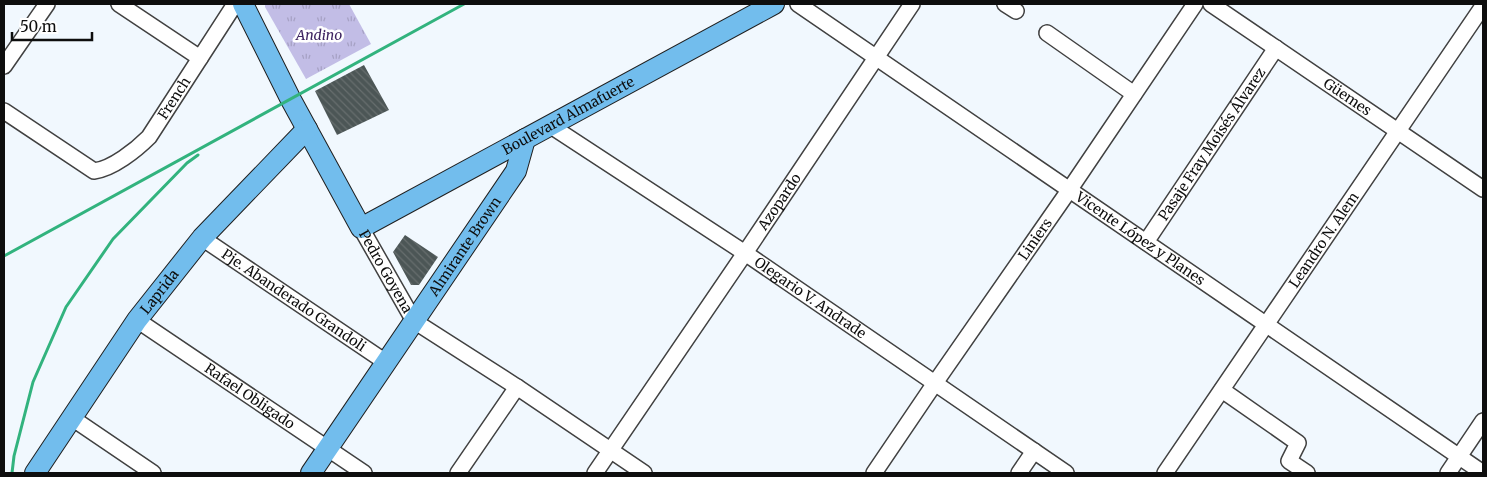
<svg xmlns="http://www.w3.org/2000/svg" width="1487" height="477" font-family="Merriweather,serif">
<defs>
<pattern id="park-tufts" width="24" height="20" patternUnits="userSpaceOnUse" patternTransform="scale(1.25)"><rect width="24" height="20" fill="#c2bde6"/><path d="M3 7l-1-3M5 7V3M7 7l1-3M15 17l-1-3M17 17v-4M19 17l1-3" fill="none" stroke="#a6a1c4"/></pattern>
<pattern id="building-back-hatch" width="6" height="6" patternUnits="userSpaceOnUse" patternTransform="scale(1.25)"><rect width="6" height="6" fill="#4c5656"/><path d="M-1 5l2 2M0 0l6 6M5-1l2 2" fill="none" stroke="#676e6e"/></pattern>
</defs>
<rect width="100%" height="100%" fill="#f1f8fe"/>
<path fill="url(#park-tufts)" d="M265,4H349L371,44L306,79L265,7Z"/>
<path fill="url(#building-back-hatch)" d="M364,65L389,110L337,135L315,91Z
M405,235L438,257L419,285H411L393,252Z"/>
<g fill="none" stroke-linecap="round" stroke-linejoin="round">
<g stroke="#414141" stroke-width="18">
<g id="minor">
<path d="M119,4L200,58"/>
<path id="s1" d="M798,4L1483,473"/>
<path d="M1005,4L1016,11"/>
<path id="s2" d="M1211,4L1483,189"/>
<path d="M1047,33L1134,94"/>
<path d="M4,66L47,4"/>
<path id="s3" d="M4,111L94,171C112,169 136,150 149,137L235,4"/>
<path id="s4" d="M551,126L745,253L1066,473"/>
<path id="s5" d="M361,228L414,321L517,387L644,473"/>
<path id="s6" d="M202,238L387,363"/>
<path id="s7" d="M1146,242L1276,48"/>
<path id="s8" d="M137,320L364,473"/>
<path d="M1222,390L1298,443L1289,461L1307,473"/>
<path d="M72,418L153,473"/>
<path d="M458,473L517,387"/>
<path id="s9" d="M595,473L745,253L912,4"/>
<path id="s10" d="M874,473L935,383L1070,189L1195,4"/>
<path d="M1019,473L1034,451"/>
<path id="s11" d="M1165,473L1483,6"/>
<path d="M1448,473L1483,421"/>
</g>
</g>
<g stroke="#1f1f1f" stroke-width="22">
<g id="major">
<path id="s12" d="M243,4L290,98L361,228L774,4"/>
<path id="s13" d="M35,473L137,320L202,238L307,129"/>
<path id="s14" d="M311,473L516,171L525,139"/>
</g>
</g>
<use href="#minor" stroke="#fff" stroke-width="15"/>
<use href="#major" stroke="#72bded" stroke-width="20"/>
<path stroke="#32b37e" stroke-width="3" d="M4,256L464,4
M12,473L14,456L33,382L66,307L113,239L187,163L198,155"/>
</g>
<g text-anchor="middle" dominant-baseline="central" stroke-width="5" stroke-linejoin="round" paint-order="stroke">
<g font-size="14" font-style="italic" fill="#3e2461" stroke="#fff">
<text x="319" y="35">Andino</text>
</g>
<g font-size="14" fill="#0e0e0e" stroke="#fff">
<text stroke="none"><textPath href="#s2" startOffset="165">Güemes</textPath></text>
<text stroke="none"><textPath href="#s3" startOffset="220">French</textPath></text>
<text stroke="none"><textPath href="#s12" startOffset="489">Boulevard Almafuerte</textPath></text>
<text stroke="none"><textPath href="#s7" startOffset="118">Pasaje Fray Moisés Álvarez</textPath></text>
<text stroke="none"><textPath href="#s9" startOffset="328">Azopardo</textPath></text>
<text stroke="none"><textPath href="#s1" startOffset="415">Vicente López y Planes</textPath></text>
<text stroke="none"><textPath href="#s10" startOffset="284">Liniers</textPath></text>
<text stroke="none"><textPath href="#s11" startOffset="282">Leandro N. Alem</textPath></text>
<text stroke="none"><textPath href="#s14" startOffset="274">Almirante Brown</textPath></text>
<text stroke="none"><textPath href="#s5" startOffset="50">Pedro Goyena</textPath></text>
<text stroke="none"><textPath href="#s13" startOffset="220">Laprida</textPath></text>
<text stroke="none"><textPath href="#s4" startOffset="311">Olegario V. Andrade</textPath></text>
<text stroke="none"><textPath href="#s6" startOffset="111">Pje. Abanderado Grandoli</textPath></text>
<text stroke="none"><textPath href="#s8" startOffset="136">Rafael Obligado</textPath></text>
</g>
</g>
<rect width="1487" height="477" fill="none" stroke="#0e0e0e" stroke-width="10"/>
<path d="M12 32v8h80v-8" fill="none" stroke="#0e0e0e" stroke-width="2.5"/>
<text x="20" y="32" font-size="15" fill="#0e0e0e" stroke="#ffffff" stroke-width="4" paint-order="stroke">50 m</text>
</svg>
